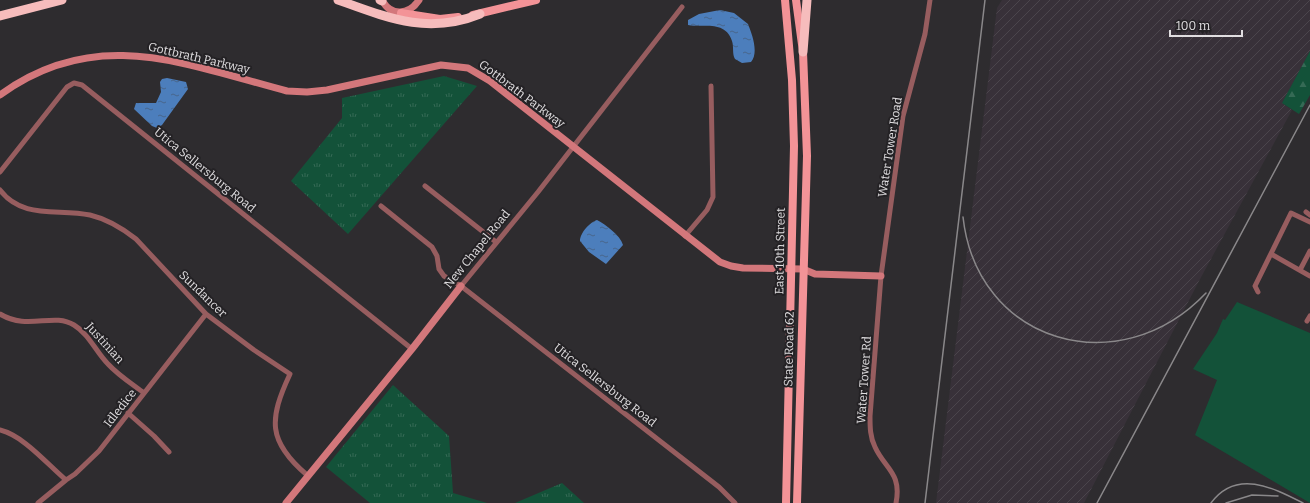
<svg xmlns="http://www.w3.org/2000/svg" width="1310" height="503" font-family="Bitter,serif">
<defs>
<pattern id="industrial-furrows" width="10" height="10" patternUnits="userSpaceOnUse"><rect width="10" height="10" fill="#383139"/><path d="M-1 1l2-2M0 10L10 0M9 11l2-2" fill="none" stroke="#4b454c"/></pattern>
<pattern id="grass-tufts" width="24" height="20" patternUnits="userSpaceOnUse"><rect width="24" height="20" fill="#135239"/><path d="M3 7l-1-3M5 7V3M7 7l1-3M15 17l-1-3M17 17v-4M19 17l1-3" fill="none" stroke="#356a55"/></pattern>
<pattern id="forest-firs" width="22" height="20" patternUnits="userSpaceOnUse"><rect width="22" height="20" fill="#135239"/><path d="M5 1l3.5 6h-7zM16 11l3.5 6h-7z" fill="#356a55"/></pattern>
<pattern id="water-ripples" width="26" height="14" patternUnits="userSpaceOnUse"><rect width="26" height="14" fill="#4c7ebc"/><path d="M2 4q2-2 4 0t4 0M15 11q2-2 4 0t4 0" fill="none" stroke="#48668c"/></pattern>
</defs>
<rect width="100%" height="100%" fill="#2e2c2f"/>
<path fill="url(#industrial-furrows)" d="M1002,0H1310V51L1282,103L1292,110L1199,281L1084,503H936L997,8Z"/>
<path fill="url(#grass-tufts)" d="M444,76L477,86L348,234L291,181L342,118V98Z
M393,385L449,436L453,493L487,503H370L326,467Z
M562,483L584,503H515Z"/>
<path fill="url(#forest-firs)" d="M1310,51V95L1299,114L1282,103Z"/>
<path fill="#135239" d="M1237,302L1310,333V503L1195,435L1217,380L1193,369L1217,333L1223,319L1225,320Z"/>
<path fill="url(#water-ripples)" d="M720,10L734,13L748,24C752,34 759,53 751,62L742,63L735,59C732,54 734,47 732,41C725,20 704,28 688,25V20L699,14Z
M167,78L186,82L188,89L162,125L157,128L152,126L134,109L136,103H156L161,92L160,82L162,79Z
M597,220C606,225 620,235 623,245L606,264L589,252L580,241C580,233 590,222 597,220Z"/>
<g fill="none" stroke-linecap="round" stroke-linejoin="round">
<path stroke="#975d5f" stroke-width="5" d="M0,172L67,87L74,83L82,85L412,349
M425,186L496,242
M0,190C23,220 58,208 90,215C107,219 122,228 136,239L206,314L254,350L290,374C269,419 267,441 307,475
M381,206L432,247L437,256L439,269L444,276L461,286L719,487L735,503
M1306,212L1310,215
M685,236L707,210L713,197L711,86
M1271,254L1310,276
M1300,270L1310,251
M461,286L538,192L682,7
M1258,292L1255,286L1291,213L1310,222
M0,314C28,331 53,312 74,325C89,334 96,352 108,364C118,375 132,384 144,393
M1307,321L1310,316
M128,413L154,436L169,452
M0,430C24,436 47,464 66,480
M38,503L66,480L75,474L99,451L206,314
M896,503C902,473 885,469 875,447C870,437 870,427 870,416L881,276L903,116L925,34L930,0"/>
<path stroke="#d3777b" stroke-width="7" d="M382,0C391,17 409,15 419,0
M0,95C96,25 184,64 287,91L307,92L327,90L441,65L468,68L490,81L720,262L731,266L743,268L803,269L815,274L881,276
M286,503L412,349L461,286"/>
<path stroke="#f39397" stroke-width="8" d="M785,0L792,80L794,146L786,503
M796,0L803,52L807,156L797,503
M401,13L440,19L458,17
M473,15L536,0"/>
<path stroke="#f6bcbc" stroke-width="9" d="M338,0C388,18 428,35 480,14
M380,0L382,1
M0,16L62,0
M803,52L807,0"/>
<path stroke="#8a888a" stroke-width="1.5" d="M963,217C977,344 1120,384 1206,293
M925,503L985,0
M1097,503L1310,105
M1211,503C1236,469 1272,487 1303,503
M1226,503L1252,495L1278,496"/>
</g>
<g text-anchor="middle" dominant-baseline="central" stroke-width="4" stroke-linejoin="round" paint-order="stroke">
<g font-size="12" fill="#e0dee0" stroke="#242225">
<text transform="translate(199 58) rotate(13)">Gottbrath Parkway</text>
<text transform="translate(522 94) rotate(37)">Gottbrath Parkway</text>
<text transform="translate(890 147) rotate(-81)">Water Tower Road</text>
<text transform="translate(205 170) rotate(39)">Utica Sellersburg Road</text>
<text transform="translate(477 249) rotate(-51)">New Chapel Road</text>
<text transform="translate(780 251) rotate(-89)">East 10th Street</text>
<text transform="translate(203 294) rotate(44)">Sundancer</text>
<text transform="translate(105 343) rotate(48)">Justinian</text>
<text transform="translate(789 349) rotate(-89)">State Road 62</text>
<text transform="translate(864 380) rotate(-86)">Water Tower Rd</text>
<text transform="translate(605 385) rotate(38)">Utica Sellersburg Road</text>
<text transform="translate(120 408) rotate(-52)">Idledice</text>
</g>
</g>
<path d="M1170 30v6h72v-6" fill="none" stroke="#e0dee0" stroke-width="2"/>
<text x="1176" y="30" font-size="12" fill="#e0dee0" stroke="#242225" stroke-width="3" paint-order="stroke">100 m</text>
</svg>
